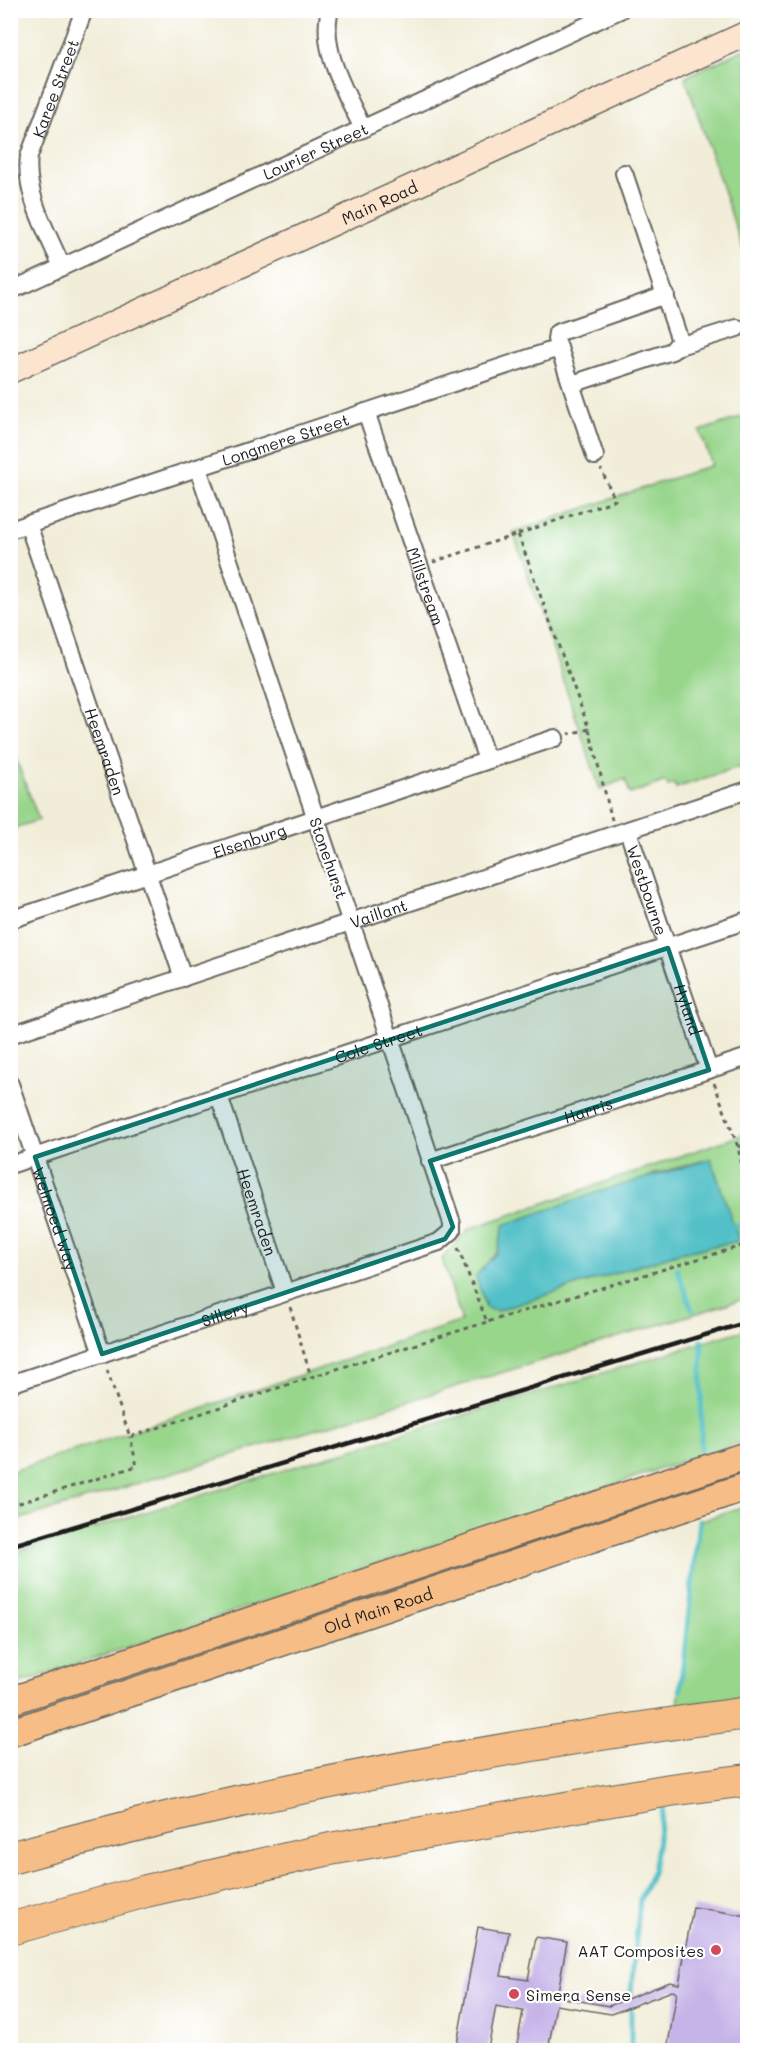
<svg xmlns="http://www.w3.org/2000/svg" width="758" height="2061" font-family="Mali,sans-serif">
<rect width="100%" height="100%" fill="#fff"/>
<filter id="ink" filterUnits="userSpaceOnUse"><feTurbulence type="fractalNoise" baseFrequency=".0167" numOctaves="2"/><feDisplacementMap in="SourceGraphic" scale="12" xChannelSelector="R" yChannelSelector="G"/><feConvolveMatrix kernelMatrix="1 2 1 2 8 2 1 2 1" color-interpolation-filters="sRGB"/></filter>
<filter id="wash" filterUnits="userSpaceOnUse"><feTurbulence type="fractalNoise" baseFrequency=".008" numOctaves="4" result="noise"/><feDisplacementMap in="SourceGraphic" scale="24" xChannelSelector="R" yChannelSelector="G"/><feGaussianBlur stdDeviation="1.35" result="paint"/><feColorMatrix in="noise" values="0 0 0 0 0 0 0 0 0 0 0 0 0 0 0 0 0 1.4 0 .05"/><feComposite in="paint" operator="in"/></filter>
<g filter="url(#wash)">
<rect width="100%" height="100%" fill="#f1edd8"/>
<path fill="#98d68c" stroke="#5a7954" stroke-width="1.5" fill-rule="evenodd" d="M747,48V261L685,77Z
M747,415V764L676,788L674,784L668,786L666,781L630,794L625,779L600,789L513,532L712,465L700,431Z
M10,743L39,820L11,829H10Z
M747,1133V1298L11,1522L10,1472L462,1321L442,1259L469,1229ZM710,1159L738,1241L679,1253L496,1311L476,1276L497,1252L654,1174Z
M747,1329V1440L11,1686V1553Z
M747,1505V1697L678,1705L699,1521Z"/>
<path fill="#51c0c7" stroke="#366e72" stroke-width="1.5" d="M711,1159L739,1241L679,1253L496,1311L486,1308L476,1276L497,1252L504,1225L595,1193Z"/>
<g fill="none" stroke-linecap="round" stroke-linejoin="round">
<path stroke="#51c0c7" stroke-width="5" d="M727,1229L740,1225
M677,1269L692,1310
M701,1449L702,1340
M680,1690L699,1521
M631,2050V1991L640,1899L653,1870L664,1802"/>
</g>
<g id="blocks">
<path fill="#c6b4e8" d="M693,1907L748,1916V2050H667L677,1992L672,1991L611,2014L556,2005L548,2050H516L523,2011L496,2006L488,2049L457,2044L478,1927L509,1932L501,1976L528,1980L536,1937L567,1942L557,1997L609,2006L670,1982L679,1984Z"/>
</g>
</g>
<g filter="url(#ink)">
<use href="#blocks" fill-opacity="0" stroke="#67655e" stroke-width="1.5"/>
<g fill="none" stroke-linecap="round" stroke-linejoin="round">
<g stroke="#67655e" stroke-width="20">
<g id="street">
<path d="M330,10C319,50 347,94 363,129"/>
<path id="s1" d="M62,267C48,233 24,195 29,156L84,10"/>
<path id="s2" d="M10,291L620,10"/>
<path d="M679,346L737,328"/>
<path d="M572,384L672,351L680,341L624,173"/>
<path id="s3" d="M366,412L487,760"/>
<path d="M595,456L556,339L557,333L666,295"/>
<path id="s4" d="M28,524L183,978"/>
<path id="s5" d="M10,530L559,348"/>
<path id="s6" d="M628,831L709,1070"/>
<path id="s7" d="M10,920L555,738"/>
<path id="s8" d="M10,1035L748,790"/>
<path id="s9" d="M10,1084L102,1354"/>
<path id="s10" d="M219,1096L285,1292"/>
<path id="s11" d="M430,1161L748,1057"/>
<path id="s12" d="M10,1165L748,920"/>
<path id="s13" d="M10,1384L439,1242L452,1231V1223L198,468"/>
</g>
</g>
<g stroke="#67655e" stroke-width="27">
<g id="secondary">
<path id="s14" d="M10,371L748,33"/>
</g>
</g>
<g stroke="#67655e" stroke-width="30">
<g id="primary">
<path d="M10,1701L748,1455"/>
<path id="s15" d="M10,1733L748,1486"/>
</g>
</g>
<g stroke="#67655e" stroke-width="34">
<path id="highway" d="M10,1858C251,1791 500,1746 748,1713
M10,1929L146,1891L330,1849L670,1790L748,1780"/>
</g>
<path stroke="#67655e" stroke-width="3" stroke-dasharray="4.5 4.5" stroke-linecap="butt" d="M518,534L615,500L601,469
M433,562L518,534L589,729L569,734
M589,729L612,820
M714,1083L738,1147L748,1193
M738,1147L748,1144
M458,1248L487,1322L748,1244
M290,1307L311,1377L487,1322
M107,1370L130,1437L311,1377
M10,1506L137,1466L130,1437"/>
<use href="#street" stroke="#fff" stroke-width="16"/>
<use href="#secondary" stroke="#fbe5cf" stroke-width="24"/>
<use href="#primary" stroke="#f6be86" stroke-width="27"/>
<use href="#highway" stroke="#f6be86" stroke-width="32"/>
<path stroke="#1c1c1c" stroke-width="4.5" d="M10,1546L748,1322"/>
</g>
</g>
<path fill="#0f766e" fill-opacity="0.2" stroke="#0f766e" stroke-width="4.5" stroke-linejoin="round" d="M668,948L709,1070L430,1161L453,1227L445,1239L102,1354L35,1157Z"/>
<g fill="#d1495b" stroke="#fff" stroke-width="2">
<circle cx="716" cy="1950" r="6"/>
<circle cx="514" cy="1994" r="6"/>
</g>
<g text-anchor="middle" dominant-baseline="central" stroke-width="4.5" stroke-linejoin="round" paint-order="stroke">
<g font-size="16" fill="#1c1c1c" stroke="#fff">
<text stroke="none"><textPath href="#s1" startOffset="190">Karee Street</textPath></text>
<text stroke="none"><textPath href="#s2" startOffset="336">Lourier Street</textPath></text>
<text stroke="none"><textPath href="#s14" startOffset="406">Main Road</textPath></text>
<text stroke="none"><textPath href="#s5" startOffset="290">Longmere Street</textPath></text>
<text stroke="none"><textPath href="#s3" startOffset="184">Millstream</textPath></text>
<text stroke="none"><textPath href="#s4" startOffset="240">Heemraden</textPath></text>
<text stroke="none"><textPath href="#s7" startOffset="252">Elsenburg</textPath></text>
<text transform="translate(329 858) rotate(71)">Stonehurst</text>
<text stroke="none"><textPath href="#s6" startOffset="62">Westbourne</textPath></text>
<text stroke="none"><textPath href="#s8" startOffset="388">Vaillant</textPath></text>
<text stroke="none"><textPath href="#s6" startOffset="188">Hyland</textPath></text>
<text stroke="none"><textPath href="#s12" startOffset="388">Cole Street</textPath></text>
<text stroke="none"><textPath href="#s11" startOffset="166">Harris</textPath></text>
<text stroke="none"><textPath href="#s10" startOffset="122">Heemraden</textPath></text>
<text stroke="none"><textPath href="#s9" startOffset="142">Welmoed Way</textPath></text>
<text stroke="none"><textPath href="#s13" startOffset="226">Sillery</textPath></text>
<text stroke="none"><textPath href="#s15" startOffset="388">Old Main Road</textPath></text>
</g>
<g font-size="16" fill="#1c1c1c" stroke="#fff" text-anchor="end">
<text x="704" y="1950">AAT Composites</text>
<text x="526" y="1994" text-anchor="start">Simera Sense</text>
</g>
</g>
<rect width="758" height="2061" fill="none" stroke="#fff" stroke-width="36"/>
</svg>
